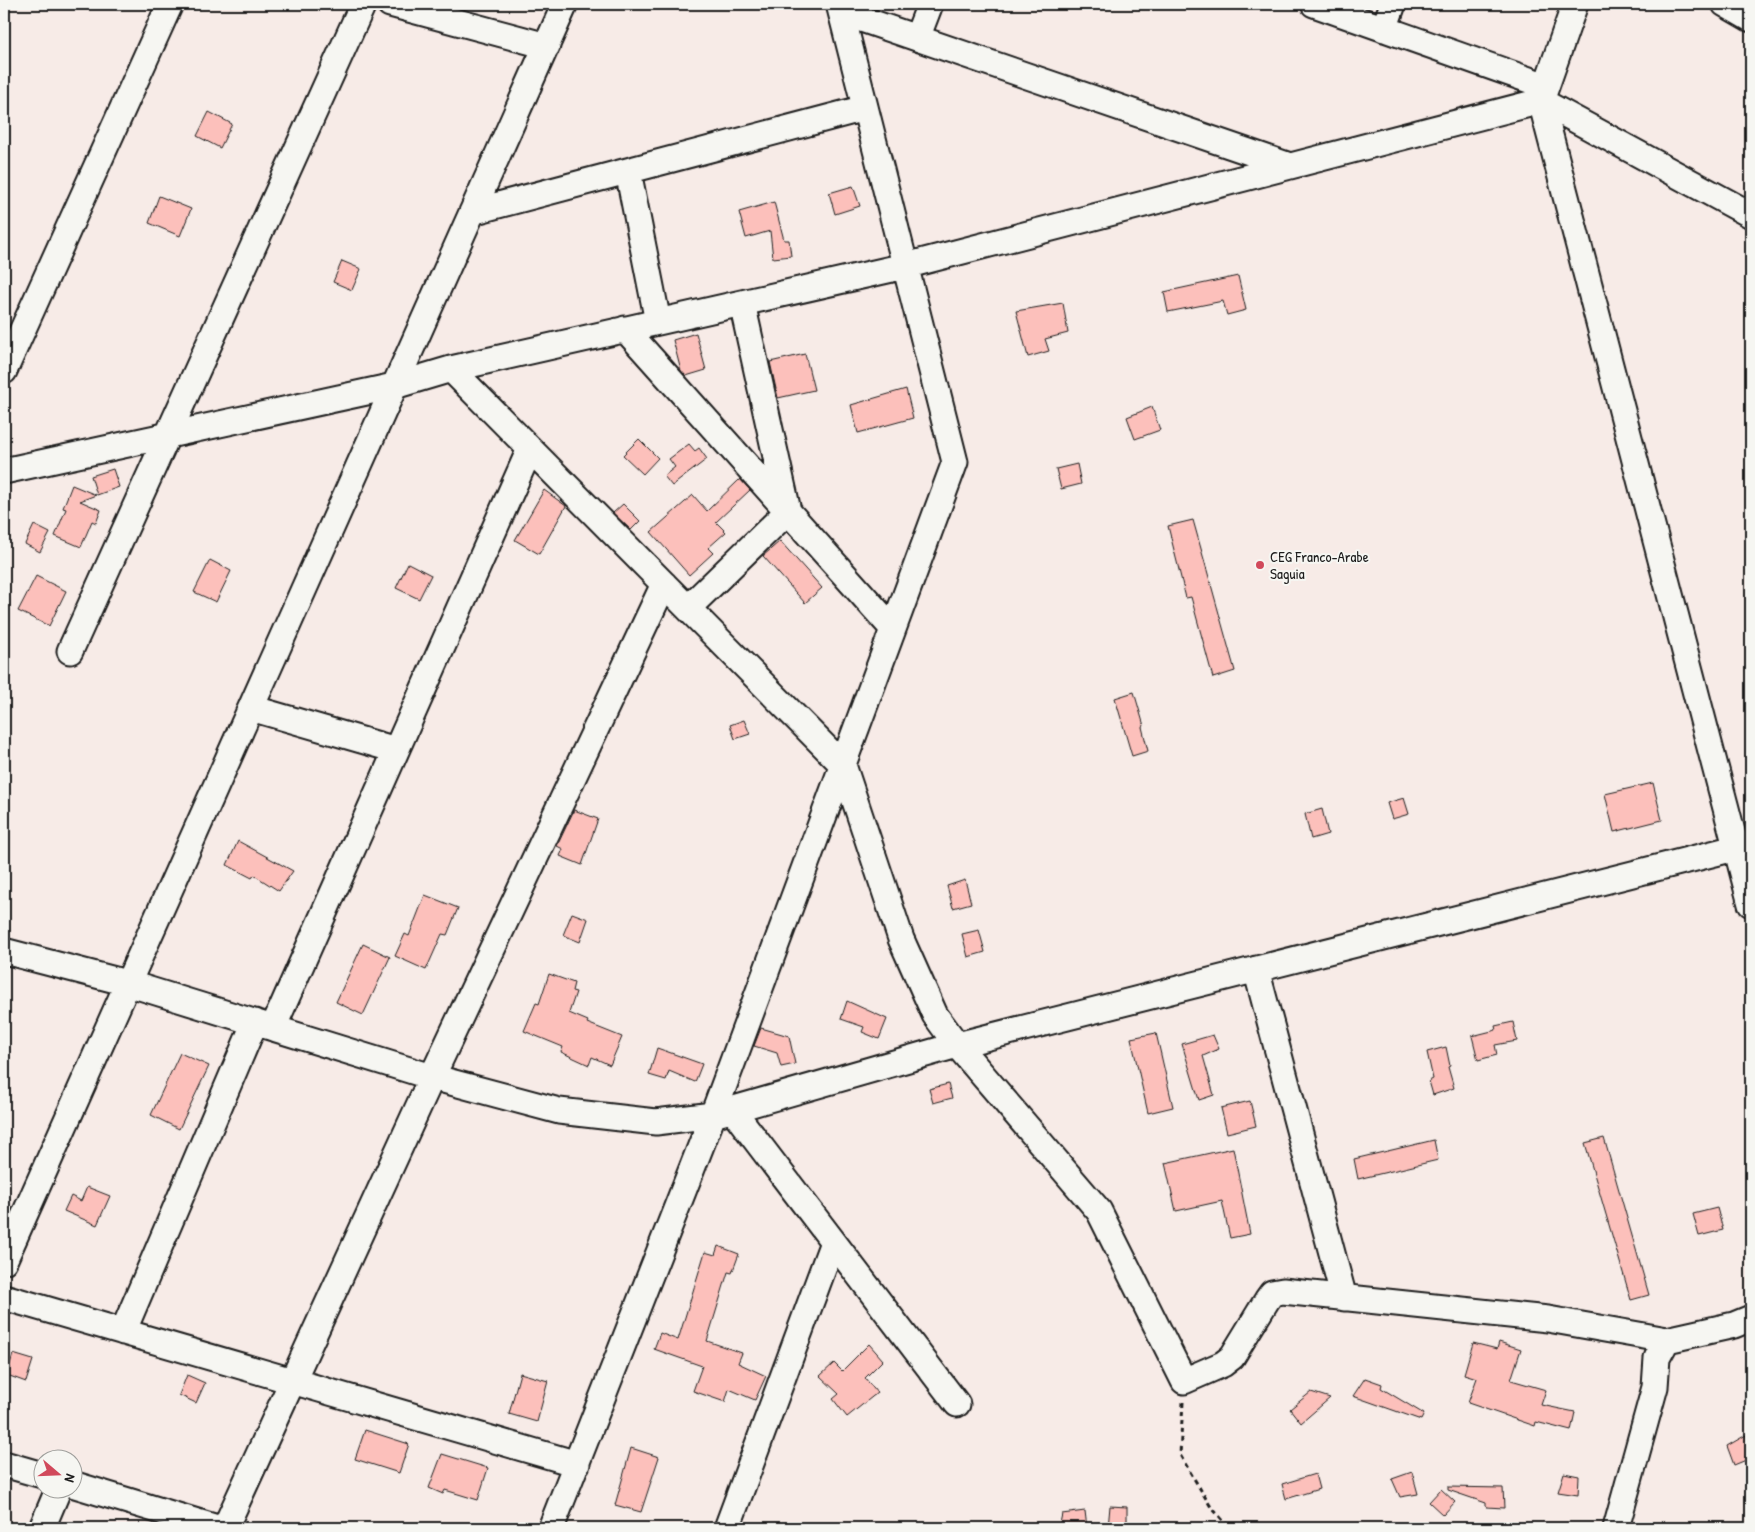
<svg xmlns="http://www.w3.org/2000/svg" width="1755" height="1532" font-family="'Patrick Hand',sans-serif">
<rect width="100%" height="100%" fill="#f7ebe7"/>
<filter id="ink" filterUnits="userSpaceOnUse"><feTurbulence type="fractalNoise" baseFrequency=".02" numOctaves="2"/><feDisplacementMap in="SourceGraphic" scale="10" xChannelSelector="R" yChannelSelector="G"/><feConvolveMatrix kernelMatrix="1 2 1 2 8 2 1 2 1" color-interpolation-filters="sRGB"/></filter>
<g filter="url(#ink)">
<path fill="#fcc0bb" stroke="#1c1c1c" d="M209,112L232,124L220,148L197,136Z
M853,186L860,206L835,214L829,193Z
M159,196L191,209L180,236L149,223Z
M774,202L784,240H789L791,256L773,258L770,231L746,238L739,212Z
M342,261L361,269L352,290L333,282Z
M1238,276L1246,310L1227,315L1223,301L1168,312L1164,292Z
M1063,303L1068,333L1045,339L1049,351L1028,357L1016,311Z
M696,333L706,370L686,376L681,371L673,340Z
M805,354L814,390L778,398L770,362Z
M906,389L913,418L858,433L851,405Z
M1152,407L1160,430L1135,439L1127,417Z
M639,439L658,458L643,474L623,455Z
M689,444L695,451L699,448L707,459L672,486L664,476L675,467L669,459Z
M1077,464L1081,484L1061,489L1056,469Z
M113,469L119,487L97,495L91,476Z
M740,479L750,490L716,522L726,532L708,548L713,553L689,575L651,532L693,495L707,511Z
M72,485L96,495L80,501L101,510L96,523L92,521L81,547L55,536L66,509L63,508Z
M544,490L566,506L539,554L515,540Z
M623,504L640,521L631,530L613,513Z
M1193,520L1235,671L1213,678L1191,597L1186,598L1168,526Z
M34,525L50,533L40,552L25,544Z
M780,541L822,588L805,603L763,556Z
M210,560L231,571L216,602L194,592Z
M408,563L431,575L419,599L396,588Z
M36,576L66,591L49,626L18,611Z
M1134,692L1144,726L1142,727L1148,751L1132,756L1115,698Z
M744,720L750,734L735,739L730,725Z
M1653,783L1662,820L1614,832L1605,794Z
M1404,798L1409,814L1392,819L1387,803Z
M1322,809L1328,834L1311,839L1305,814Z
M574,810L598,819L582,865L560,856L563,849L557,846Z
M238,841L293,871L279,891L254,875L252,878L227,865Z
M965,880L971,903L953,908L947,886Z
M425,895L458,908L447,935L442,934L426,970L395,956L405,934L409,936Z
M572,913L588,919L580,942L563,935Z
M979,930L985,952L968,957L962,934Z
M363,944L390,957L363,1015L336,1002Z
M549,974L574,983L572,991L576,992L569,1013L588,1021L587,1023L622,1037L610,1065L592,1057L589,1065L561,1052L563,1047L524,1031L536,1003L539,1004Z
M847,1001L887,1019L879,1039L862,1032L864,1027L841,1019Z
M1513,1022L1517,1041L1495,1045L1497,1055L1478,1060L1472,1036L1496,1030L1495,1026Z
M761,1028L789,1036L795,1064L781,1067L777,1053L754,1046Z
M1156,1033L1173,1107L1148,1113L1131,1038Z
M1213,1035L1219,1049L1203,1056L1214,1095L1199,1100L1182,1044Z
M1446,1047L1450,1066L1448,1067L1454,1088L1433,1095L1429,1081L1433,1079L1427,1052Z
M657,1048L702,1064L695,1082L669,1071L666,1080L649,1075Z
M180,1053L209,1066L179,1129L151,1115Z
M948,1084L952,1098L933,1103L929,1089Z
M1250,1101L1256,1126L1227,1133L1221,1108Z
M1604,1138L1649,1295L1631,1300L1585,1143Z
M1434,1140L1438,1160L1358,1179L1354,1159Z
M1233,1148L1250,1234L1230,1238L1222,1201L1176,1211L1165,1163Z
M87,1187L110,1196L97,1225L64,1211L71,1196L81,1201Z
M1717,1208L1723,1230L1699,1236L1693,1214Z
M718,1246L739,1254L732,1273L728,1272L707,1341L742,1353L738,1363L766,1376L755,1400L729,1389L725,1402L693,1391L702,1366L654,1349L660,1333L678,1340L705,1252L715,1255Z
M1499,1342L1521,1349L1511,1380L1546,1390L1541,1405L1575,1412L1571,1431L1536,1422L1535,1426L1468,1403L1477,1378L1464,1374L1473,1343L1497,1349Z
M869,1344L883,1360L865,1378L877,1393L847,1417L833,1399L839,1394L820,1376L834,1363L842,1371Z
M13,1354L33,1360L26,1382L7,1375Z
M520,1373L548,1381L537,1422L509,1414Z
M187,1375L205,1383L196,1403L179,1395Z
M1365,1378L1382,1384L1381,1388L1424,1414L1421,1420L1353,1396Z
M1311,1392L1330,1398L1301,1423L1290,1409Z
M365,1430L409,1444L399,1473L355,1459Z
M1746,1435L1751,1458L1734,1465L1727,1446Z
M631,1448L659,1457L641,1512L615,1505Z
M442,1454L488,1468L478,1500L445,1490L443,1494L429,1488Z
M1412,1472L1418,1494L1400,1497L1392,1479Z
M1564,1473L1579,1476L1578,1495L1558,1492Z
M1315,1474L1319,1489L1286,1499L1282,1484Z
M1448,1487L1503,1488L1504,1508L1486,1507V1503L1448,1490Z
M1441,1489L1455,1502L1443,1515L1429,1502Z
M1110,1506L1127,1507V1528H1108Z
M1085,1511L1087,1528H1059L1062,1514Z"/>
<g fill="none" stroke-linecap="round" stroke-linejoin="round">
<g stroke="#1c1c1c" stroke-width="29">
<path id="minor" d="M390,4L547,46
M1314,4L1546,86
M1575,4L1541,101L1751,904
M1725,4L1751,19
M841,12L1290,166
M1384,29L1393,4
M917,38L930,4
M628,171L658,322
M472,212L865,108
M625,329L893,629
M451,369L843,765L901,939L935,1015L957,1045L1099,1211L1184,1381L1223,1364L1232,1357L1267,1300L1272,1293L1283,1291L1548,1319L1667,1340
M4,371L170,4
M4,471L394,386L451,369L905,266L1541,101L1751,215
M688,608L788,511L742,303
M70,651L363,4
M251,708L396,750
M4,951L127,983L432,1077L559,1111L656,1122L713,1115L957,1045L1751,844
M1256,969L1344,1298
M273,1028L530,449
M732,1109L957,1404
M4,1261L565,4
M4,1297L577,1464
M123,1332L255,1022
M4,1464L42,1475
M72,1484L217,1528
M42,1528L58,1490
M225,1528L432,1077L664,584
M551,1528L713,1115L955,462L839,4
M727,1528L833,1242
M1616,1528L1655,1387L1657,1358L1667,1340L1734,1325L1751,1318"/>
</g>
<path stroke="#1c1c1c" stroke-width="3" stroke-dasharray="5 4" stroke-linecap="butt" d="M1183,1402L1180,1455L1211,1507L1230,1528"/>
<use href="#minor" stroke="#f6f6f2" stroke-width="25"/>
</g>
</g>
<circle fill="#d1495b" stroke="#f6f6f2" stroke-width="2" cx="1260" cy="565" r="5"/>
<g text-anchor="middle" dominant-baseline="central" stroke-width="4" stroke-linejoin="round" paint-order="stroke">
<g font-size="15" fill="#1c1c1c" stroke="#f6f6f2" text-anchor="start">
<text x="1270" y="556">CEG Franco-Arabe<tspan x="1270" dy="17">Saguia</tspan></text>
</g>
</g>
<rect width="1755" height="1532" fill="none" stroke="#f6f6f2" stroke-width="20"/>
<rect x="10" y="10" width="1735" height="1512" fill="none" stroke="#1c1c1c" stroke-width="2" filter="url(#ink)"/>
<g transform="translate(58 1474) rotate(109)"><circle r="24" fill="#f6f6f2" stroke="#9f9f9c"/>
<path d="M0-4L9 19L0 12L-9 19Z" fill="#d1495b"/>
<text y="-8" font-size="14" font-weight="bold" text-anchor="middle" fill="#1c1c1c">N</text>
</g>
</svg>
